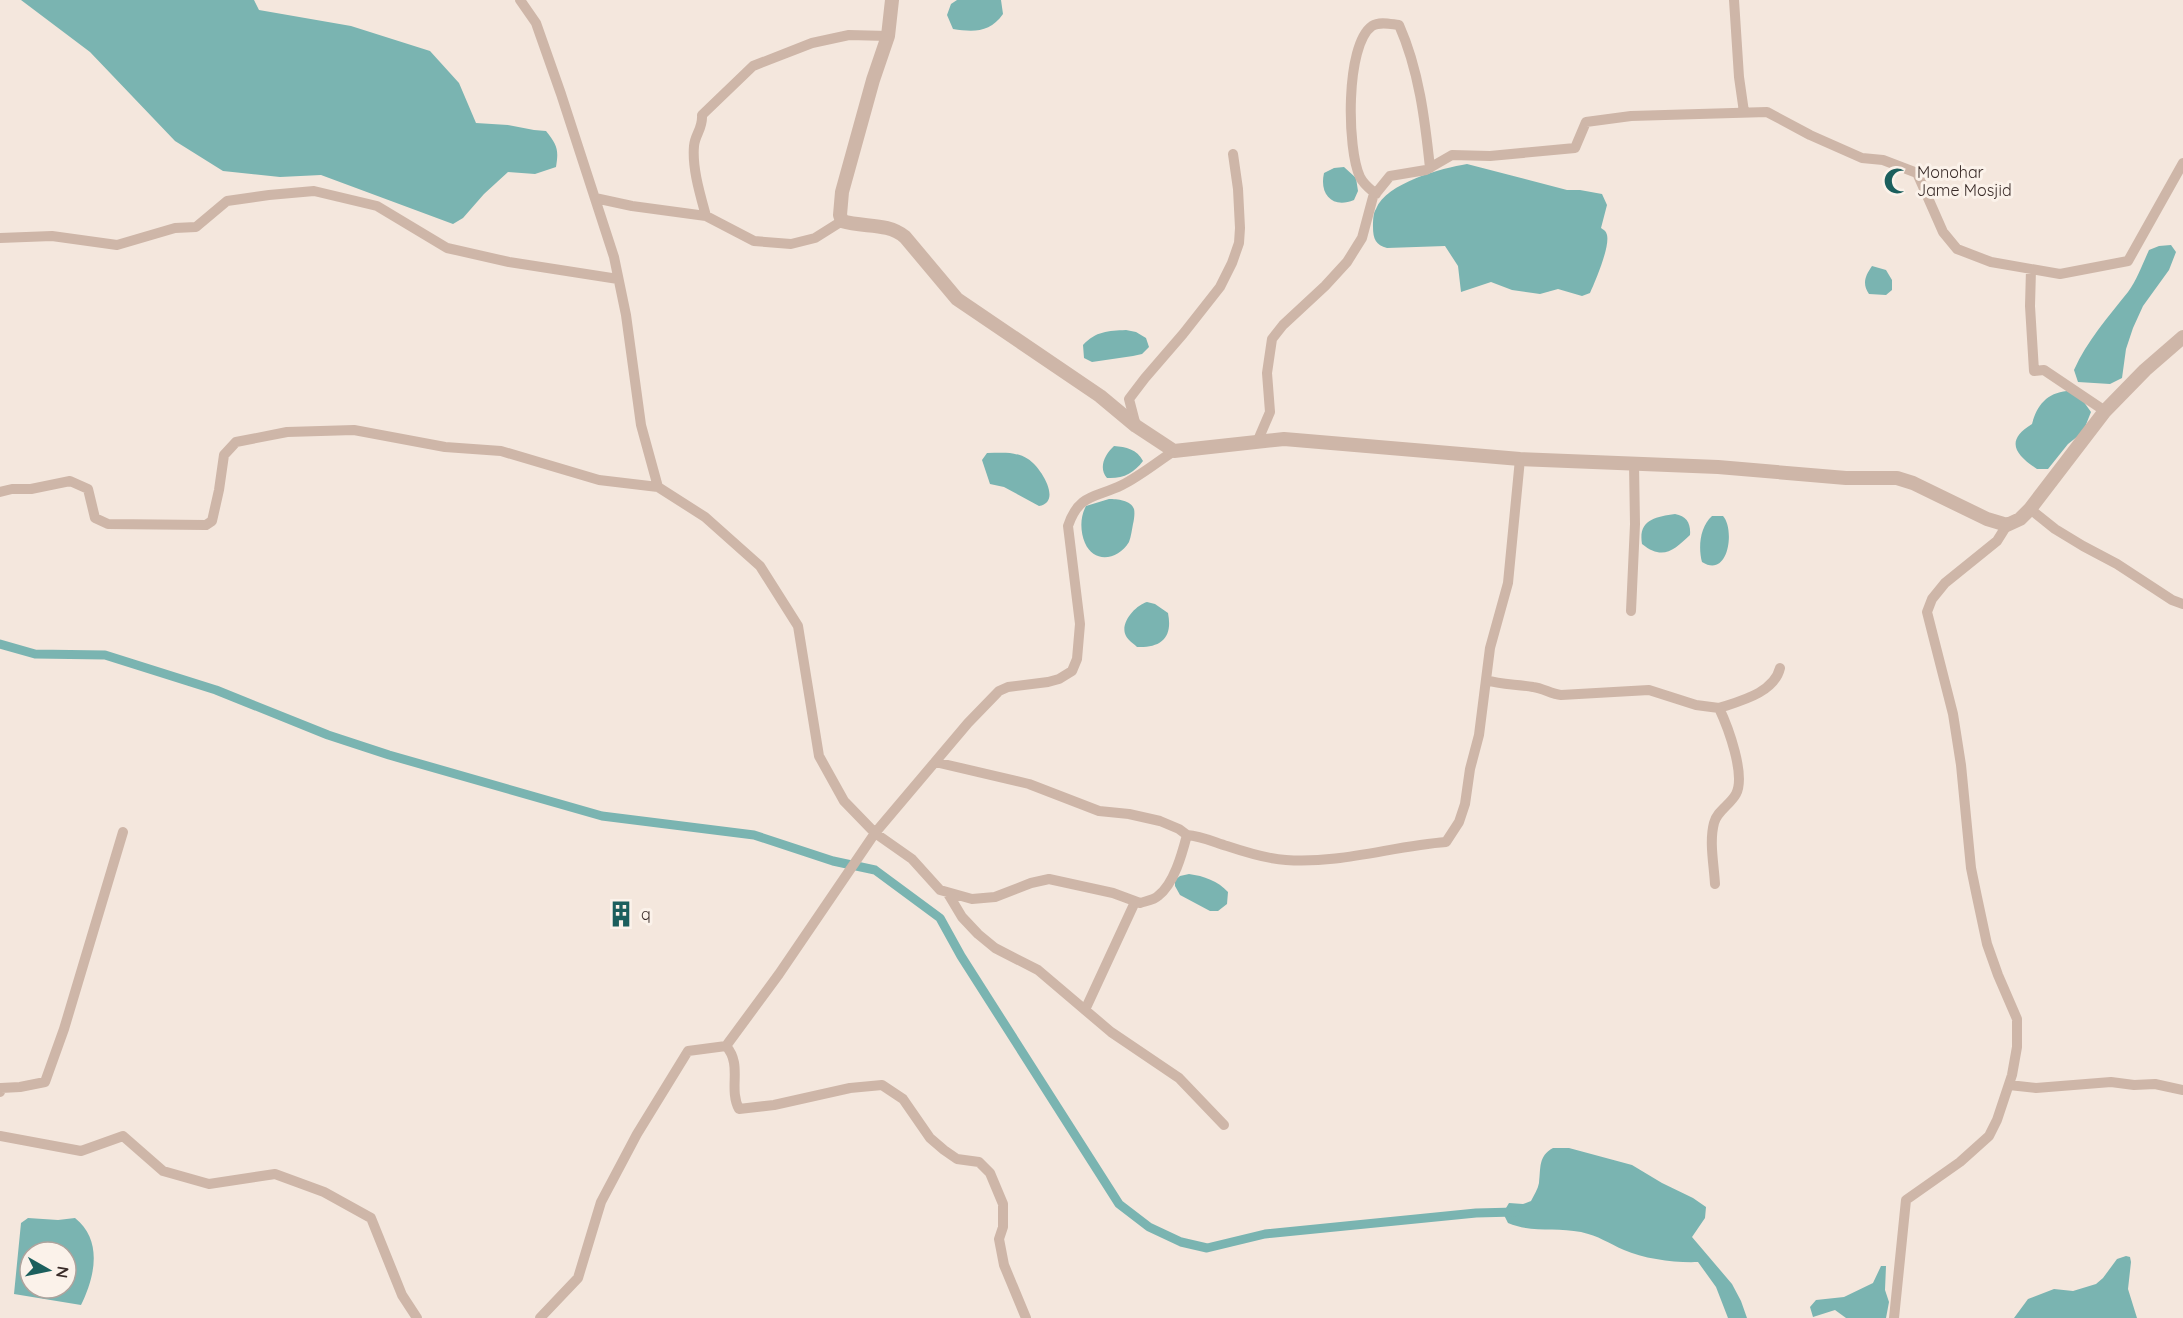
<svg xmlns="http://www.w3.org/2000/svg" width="2183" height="1318" font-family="Quicksand,sans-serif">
<rect width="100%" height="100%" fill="#f4e7dd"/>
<path fill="#7ab4b1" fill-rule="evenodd" d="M21,0H254L259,10L351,26L430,51L459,83L476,123L508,125L534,130L546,131C557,145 559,149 556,167L535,174L508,172L484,194L463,218L453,224L321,175L280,177L223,171L175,141L90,52Z
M957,0H1001L1003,14C990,33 973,32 953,29L947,15L951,4Z
M1467,164L1567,190H1580L1602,194L1607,205L1601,228C1604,230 1606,231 1607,235C1610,247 1595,282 1590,293L1582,296L1558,289L1540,294L1512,290L1491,282L1461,292L1458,266L1445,246L1387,248C1376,245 1373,239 1373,227C1373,222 1373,213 1376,209C1386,183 1442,168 1467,164Z
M1344,167L1356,178L1358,191L1354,200C1333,209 1319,195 1324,173L1334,168Z
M2171,245L2176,252L2169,270L2143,306L2133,328L2126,349L2122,378L2110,384L2078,382L2074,370C2087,341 2108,317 2128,292C2137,280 2143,263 2149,250L2159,246Z
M1872,266L1886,270L1892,280V290L1886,295L1869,294C1862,284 1865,276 1872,266Z
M1126,330L1136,332L1146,338L1149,347L1142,354L1133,356L1092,362L1084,358L1083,345C1096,331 1108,331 1126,330Z
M2067,391L2081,398L2091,412L2083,432L2068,444L2048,469H2037C2016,455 2004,441 2032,424C2037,405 2047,393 2067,391Z
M1114,446C1126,447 1137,449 1143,461C1134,473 1123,479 1107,478C1098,468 1105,454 1114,446Z
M987,453C1002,453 1015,451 1028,459C1040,466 1063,502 1039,506L1004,487L990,484L982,460Z
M1109,499C1117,499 1131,500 1134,509C1135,513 1134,520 1133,524C1132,529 1131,537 1129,542C1118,560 1094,564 1085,543C1080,531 1080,517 1086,506Z
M1675,514C1687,516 1691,524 1690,535C1674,550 1663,561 1642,544C1638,520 1655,517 1675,514Z
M1712,516H1723C1735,529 1729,579 1702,562C1698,547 1700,527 1712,516Z
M1147,602L1155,604L1168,613C1173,638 1161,648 1137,647C1134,644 1128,640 1126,636C1119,623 1136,605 1147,602Z
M1189,874C1204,876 1218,881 1228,892L1227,904L1218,911H1210L1180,895L1175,886V880L1180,876Z
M1553,1148H1569L1632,1165L1662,1183L1693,1198L1706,1207L1705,1218L1692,1237L1732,1284L1741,1301L1747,1318H1728L1716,1287L1698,1262C1676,1263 1644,1259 1624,1250C1608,1243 1599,1236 1581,1232C1556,1227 1531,1233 1508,1223L1503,1213L1509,1203L1523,1204L1531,1201C1534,1195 1538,1189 1539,1183C1541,1168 1538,1156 1553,1148Z
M28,1218L58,1220L75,1218C103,1240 95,1277 81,1305L14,1294L21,1223ZM30,1252H66V1288H30Z
M2126,1256L2130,1257L2131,1262L2128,1289L2137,1318H2014L2028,1299L2054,1289L2073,1291L2096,1284L2103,1278L2117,1259Z
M1881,1266H1886L1885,1290L1889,1302L1886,1318H1846L1835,1310L1813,1317L1810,1307L1816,1300L1844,1297L1873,1283Z"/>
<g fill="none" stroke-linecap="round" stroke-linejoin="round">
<path stroke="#7ab4b1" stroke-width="9" d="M0,644L35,654L105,655L216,690L328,735L389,755L602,816L754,835L833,861L875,870L940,918L961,956L1119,1204L1149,1227L1181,1242L1207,1248L1265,1234L1476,1213L1515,1212"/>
<path stroke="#ceb6a8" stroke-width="10" d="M520,0L536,23L561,94L614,257L626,315L641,425L658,487L705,517L760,566L798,626L819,756L844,801L875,833L912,859L940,890L972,899L995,897L1031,883L1049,879L1113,893L1140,903C1146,901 1154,900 1158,896C1174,884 1182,854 1187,835C1201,836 1214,842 1227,846C1245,852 1267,859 1286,860C1340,864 1393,846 1446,842L1459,822L1465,804L1470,769L1479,735L1490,648L1508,583L1520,459
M1734,0L1739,77L1744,112
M1376,194C1370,189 1364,185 1360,177C1347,150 1345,45 1372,26C1380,21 1390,24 1399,25C1419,70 1425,120 1430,168
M595,198L632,206L706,216L754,241L791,244L815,238L842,221
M706,216C700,194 692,168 694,146C695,134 703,129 702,115L753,66L812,43L849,35L888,36
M0,238L52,236L117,245L175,228L196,227L227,201L269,195L314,191L377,206L447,248L509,262L618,279
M2031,269L2030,306L2034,371L2044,370L2105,411
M1136,426L1129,399L1145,378L1183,334L1220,287L1232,263L1239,243L1240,228L1238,189L1233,154
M1258,440L1270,412L1267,373L1272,339L1283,325L1325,286L1347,262L1362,238L1373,197L1390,176L1426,170L1452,155L1490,156L1575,148L1586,122L1631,116L1767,112L1810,135L1862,158L1883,160L1917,173L1943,232L1957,249L1991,262L2060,274L2128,261L2183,163
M0,492L12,489H31L70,481L88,489L95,518L108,524L206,525L212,521L219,490L224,455L236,442L287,432L354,430L445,447L501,451L599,480L658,487
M2030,509L2055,529L2083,546L2117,564L2172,600L2183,604
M1631,611L1635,524L1634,464
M1486,680C1501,685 1517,684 1533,687C1543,688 1551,694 1561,695L1649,690L1696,705L1719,708C1728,727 1746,775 1736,794C1730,805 1717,811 1714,823C1709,842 1714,865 1715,884
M1719,708C1740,701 1774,693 1780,668
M935,762L1029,784L1099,811L1129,814L1160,821L1179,829L1187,835
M947,892L962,917L978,934L995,948L1038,970L1111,1032L1179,1078L1224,1125
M1085,1010L1135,902
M726,1046C743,1065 728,1088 739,1109L774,1105L850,1088L882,1085L903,1099L930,1138L944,1150L957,1159L979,1162L990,1173L1003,1204V1227L999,1239L1004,1265L1026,1318
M2009,1085L2036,1088L2111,1082L2134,1085L2155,1084L2183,1090
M0,1092L1,1088L20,1087L45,1082L64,1029L123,832
M0,1136L81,1151L123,1136L163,1171L209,1184L275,1174L324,1192L371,1218L402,1295L417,1318
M540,1318L578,1278L601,1202L637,1134L688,1051L726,1046L779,974L875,833L968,723L999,691L1008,687L1048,682L1059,679L1072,671L1077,659L1080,624L1068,526C1079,493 1096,498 1122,485C1140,476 1157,462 1174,451
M1894,1318L1906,1200L1960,1162L1989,1136L1997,1120L2012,1075L2017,1047V1019L1998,975L1987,944L1977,897L1971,868L1961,765L1953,714L1927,612L1932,599L1945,583L1997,541L2007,525"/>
<path stroke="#ceb6a8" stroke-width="14" d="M892,0L888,36L873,80L842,192L840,215L842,221C864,228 887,222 905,237L957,299L1100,396L1136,426L1174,451L1284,439L1520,459L1718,467L1846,478H1897L1913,483L1987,519L2007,525L2020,519L2030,509L2105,411L2145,370L2183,337"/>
</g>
<defs>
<g id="mosque-bare" transform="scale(2.07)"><path d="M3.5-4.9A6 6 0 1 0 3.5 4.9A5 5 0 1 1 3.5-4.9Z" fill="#1b5f5d" stroke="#fbf2ea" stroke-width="2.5" paint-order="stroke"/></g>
<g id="building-bare" transform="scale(2.07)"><path d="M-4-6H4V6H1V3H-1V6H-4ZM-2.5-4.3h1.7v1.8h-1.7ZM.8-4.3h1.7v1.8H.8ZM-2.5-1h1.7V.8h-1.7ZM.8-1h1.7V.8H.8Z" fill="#1b5f5d" stroke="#fbf2ea" stroke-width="2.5" paint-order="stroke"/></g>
</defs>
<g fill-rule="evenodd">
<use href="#mosque-bare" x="1897" y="181"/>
<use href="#building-bare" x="621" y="914"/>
</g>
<g text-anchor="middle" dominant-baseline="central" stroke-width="6" stroke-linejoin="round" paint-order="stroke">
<g font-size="16" fill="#3a2c29" stroke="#fbf2ea" text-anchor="start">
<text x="1917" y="172">Monohar<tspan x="1917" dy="18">Jame Mosjid</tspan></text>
<text x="641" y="914">q</text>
</g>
</g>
<g transform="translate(48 1270) rotate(99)"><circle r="28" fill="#fbf2ea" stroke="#aea39d" stroke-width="1.5"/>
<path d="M0-4.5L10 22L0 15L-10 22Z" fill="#1b5f5d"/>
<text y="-9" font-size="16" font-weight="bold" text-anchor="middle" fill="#3a2c29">N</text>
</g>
</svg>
